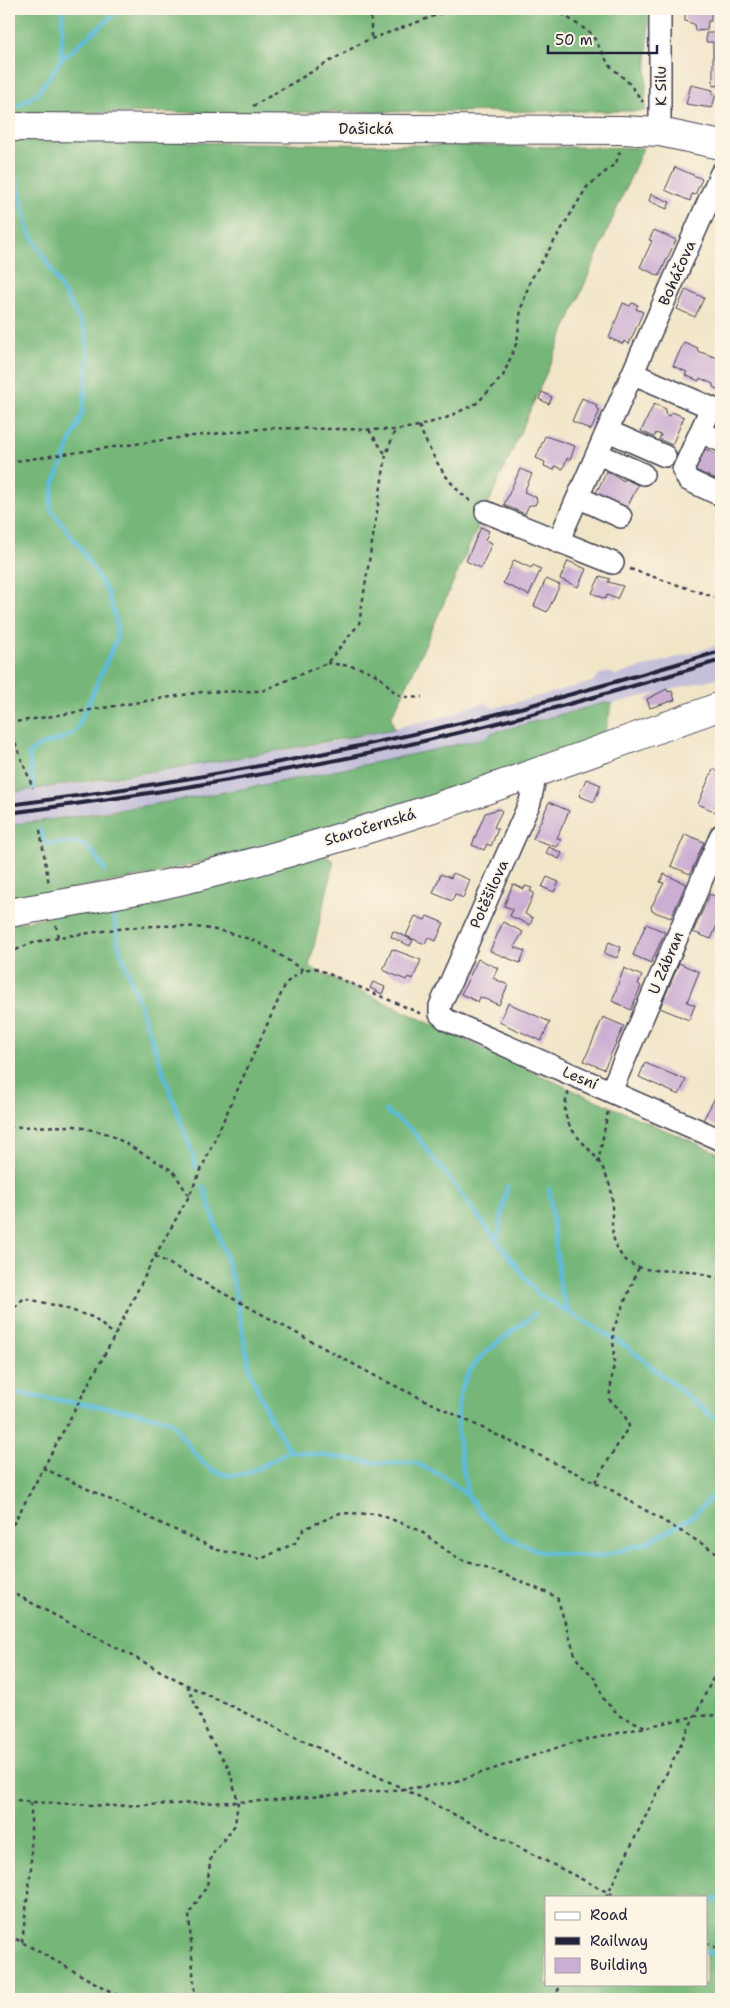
<svg xmlns="http://www.w3.org/2000/svg" width="730" height="2008" font-family="'Shantell Sans',sans-serif">
<rect width="100%" height="100%" fill="#fcf5e5"/>
<filter id="ink" filterUnits="userSpaceOnUse"><feTurbulence type="fractalNoise" baseFrequency=".02" numOctaves="2"/><feDisplacementMap in="SourceGraphic" scale="10" xChannelSelector="R" yChannelSelector="G"/><feConvolveMatrix kernelMatrix="1 2 1 2 8 2 1 2 1" color-interpolation-filters="sRGB"/></filter>
<filter id="wash" filterUnits="userSpaceOnUse"><feTurbulence type="fractalNoise" baseFrequency=".0096" numOctaves="4" result="noise"/><feDisplacementMap in="SourceGraphic" scale="20" xChannelSelector="R" yChannelSelector="G"/><feGaussianBlur stdDeviation="1.12" result="paint"/><feColorMatrix in="noise" values="0 0 0 0 0 0 0 0 0 0 0 0 0 0 0 0 0 1.4 0 .05"/><feComposite in="paint" operator="in"/></filter>
<g filter="url(#wash)">
<rect width="100%" height="100%" fill="#f1e5c7"/>
<path fill="#c5c0da" d="M721,638V676L713,679L612,704L604,703L492,733L485,738L354,768L214,795L9,825V793L93,782L337,741L455,714L463,708L485,703L494,708L592,682L600,674L608,672L616,675L715,646Z"/>
<path fill="#76b779" stroke="#4c6c5a" fill-rule="evenodd" d="M21,9H649L645,111L9,113V13Z
M9,140L643,148L533,404L403,694L391,717L394,729L220,761L9,793Z
M604,703L612,704L603,739L477,782L271,844L154,874L9,901V825C169,805 327,775 485,738L492,733Z
M323,854L334,861L309,967L570,1089L721,1154V1999H9V925ZM546,1897H706V1984H546Z"/>
<g fill="none" stroke-linecap="round" stroke-linejoin="round">
<path stroke="#5cbbda" stroke-width="4.5" d="M61,60L63,10
M9,111L37,94L61,60L120,9
M9,148L29,231L85,330L89,355L83,411L53,486L50,508L80,547L107,592L116,620L117,638L77,729C63,745 41,739 29,754L33,788
M40,830L46,844C81,842 86,838 105,871
M114,917L118,943L197,1168
M386,1111L412,1130L538,1294L626,1346L721,1423
M204,1187L233,1281L251,1374L268,1414L290,1451L379,1463H415L445,1477L468,1496L487,1520L507,1537L541,1552L599,1557L649,1542L693,1516L721,1487
M549,1189L561,1292L570,1313
M497,1242L507,1187
M9,1389L21,1394L135,1412L171,1421C180,1432 187,1445 197,1456C229,1493 255,1469 290,1451
M468,1496C461,1456 446,1404 472,1368C486,1348 517,1329 536,1313
M706,1906L721,1897
M706,1951L721,1959"/>
</g>
<g id="blocks">
<path fill="#ccaed3" d="M685,9H711V21H708L707,30L695,31L694,24L685,21Z
M706,33H721V85L713,86V42H706Z
M691,85L713,90L712,94H716L712,108L686,104Z
M675,167L702,179L695,195L692,194L690,201L665,190Z
M651,194L670,202L667,209L649,201Z
M654,230L676,240L659,276L640,267L652,241L649,240Z
M686,289L704,298L695,317L677,309Z
M623,303L630,306L632,303L638,305L636,309L643,312L629,344L624,341L623,344L609,338Z
M684,342L698,348L697,351L721,359V391L713,387V384L700,378L699,381L685,375L687,372L673,366Z
M542,392L552,397L549,404L539,399Z
M582,398L597,405L596,408L600,410L591,430L572,421Z
M654,404L666,409L665,414L669,416L672,412L684,417L672,445L659,439L661,435L656,433L654,437L641,431Z
M545,436L575,446L570,460L567,458L563,469L555,466L554,470L544,466L545,462L536,458Z
M697,445L721,457V482L687,466Z
M520,469L532,474L524,492L536,497L537,501L535,505H529L525,514L504,505Z
M607,471L624,481L625,479L638,485L626,510L595,495Z
M481,527L489,531L485,540L492,543L481,568L466,561Z
M514,560L531,568L533,565L541,569L529,595L503,583Z
M568,561L586,569L578,587L560,579Z
M600,576L610,579L608,582L623,586L617,599L607,595L605,599L592,593Z
M546,579L560,585L547,612L534,606Z
M667,689L668,692L672,691L675,700L650,708L647,699Z
M713,769L721,773V801L716,812L698,804Z
M586,779L601,785L594,802L579,796Z
M549,802L569,811L557,838L561,840L557,847L533,839Z
M499,809L502,811L494,827L498,829L491,846L487,844L484,850L472,845L485,813Z
M685,834L704,842L690,874L671,866Z
M549,847L562,853L559,859L546,853Z
M453,873L470,880L463,898L455,894L452,901L433,893L441,874L451,878Z
M664,874L686,884L671,918L652,911L651,907L664,883L660,882Z
M547,877L559,882L554,892L542,887Z
M513,884L524,889L525,886L532,888L530,891L534,893L525,914L533,918L530,925L510,916L513,909L504,906Z
M710,894L721,899V916L711,939L693,932Z
M415,916L425,920L427,916L444,923L436,941L428,937L425,944L406,936Z
M503,922L523,932L514,947L525,951L520,963L490,951Z
M646,924L665,932L651,963L633,955Z
M393,931L413,940L410,946L391,937Z
M609,942L621,947L617,958L604,953Z
M392,949L421,960L413,979L408,977L406,980L383,970Z
M478,959L498,968L493,978L508,985L499,1005L480,997L478,1002L461,994Z
M679,963L699,972L687,1002L695,1005L689,1020L660,1008Z
M624,968L642,976L638,984L641,986L631,1010L612,1001Z
M373,982L385,987L382,994L370,988Z
M508,1003L550,1022L541,1041L499,1022Z
M603,1017L624,1026L604,1069L584,1061Z
M645,1063L686,1080L679,1095L639,1077Z
M715,1098L721,1101V1129L703,1120Z
M721,1686V1699L717,1697Z"/>
</g>
</g>
<g filter="url(#ink)">
<use href="#blocks" fill-opacity="0" stroke="#413f50" stroke-width="1"/>
<g fill="none" stroke-linecap="round" stroke-linejoin="round">
<g stroke="#413f50" stroke-width="24">
<path id="minor" d="M660,9V132
M634,374L721,412
M711,408L683,470L688,480L720,495
M608,431L665,456
M700,432L721,441
M598,454L643,474
M578,497L621,517
M486,512L613,563
M558,542L721,173
M536,773L530,802L440,1006V1014L447,1020L721,1140
M611,1091L721,835"/>
</g>
<g stroke="#413f50" stroke-width="30">
<path id="major" d="M9,127L622,130L660,132L721,145
M9,913C58,904 108,896 157,886C350,843 536,773 721,706"/>
</g>
<path stroke="#413f50" stroke-width="2.5" stroke-dasharray="4 4" stroke-linecap="butt" d="M371,9V38
M555,9L592,34L609,65L628,82L643,102
M253,106L363,42L453,9
M419,426C431,454 447,485 472,502
M369,430L386,455
M9,462L184,437L270,428L395,430L419,426L446,418L477,403L503,376L517,342L521,309L530,281L587,187L616,163L620,151
M630,569L714,597
M327,663C341,665 360,666 373,673C397,687 388,700 422,697
M9,723L202,692L262,691L327,663L359,624L386,455L395,430
M9,728L33,788
M40,830L49,885
M56,925L58,938
M9,954C33,939 60,937 89,933C142,925 194,920 246,938C266,944 285,959 303,970
M569,1092C552,1129 594,1144 605,1173C608,1180 611,1188 612,1195C613,1215 608,1241 623,1257C638,1275 668,1269 688,1271C699,1273 711,1276 721,1280
M9,1127L75,1126L109,1134L173,1171L189,1196
M598,1163L608,1111
M155,1256L377,1377L613,1491L721,1555
M9,1313L24,1298L58,1306L92,1317L115,1335
M43,1468L218,1550L261,1559L295,1543L304,1529L340,1513L378,1514L419,1530L458,1559L508,1576L557,1597L576,1658L596,1680L604,1700L620,1716L646,1727
M595,1482L629,1426L624,1414L609,1399L614,1363L613,1330L639,1267
M9,1532L115,1335L155,1256L189,1196L286,983L303,970L315,968L424,1015
M9,1591L187,1685L404,1789L617,1897
M187,1685L209,1737L229,1768L238,1802L235,1825L211,1856L207,1886L189,1914L195,1999
M9,1799L31,1802L113,1806L263,1801L404,1789L451,1783L568,1744L696,1716L721,1715
M606,1897L721,1662
M9,1935L124,1999
M22,1942L31,1869V1802
M706,1943L721,1950
M554,1999L561,1984"/>
<use href="#minor" stroke="#fff" stroke-width="21"/>
<use href="#major" stroke="#fff" stroke-width="28"/>
<path stroke="#22223b" stroke-width="4" d="M9,805C166,785 323,757 477,719C559,699 640,675 721,651
M9,813C124,798 238,780 352,757C477,731 599,697 721,660"/>
</g>
</g>
<g text-anchor="middle" dominant-baseline="central" stroke-width="4" stroke-linejoin="round" paint-order="stroke">
<g font-size="15" fill="#22223b" stroke="#fcf5e5">
<text transform="translate(661 86) rotate(-91)">K Silu</text>
<text x="366" y="129">Dašická</text>
<text transform="translate(677 273) rotate(-66)">Boháčova</text>
<text transform="translate(370 827) rotate(-17)">Staročernská</text>
<text transform="translate(489 894) rotate(-66)">Potěšilova</text>
<text transform="translate(666 963) rotate(-67)">U Zábran</text>
<text transform="translate(580 1078) rotate(23)">Lesní</text>
</g>
</g>
<rect width="730" height="2008" fill="none" stroke="#fcf5e5" stroke-width="30"/>
<rect x="545" y="1896" width="162" height="90" fill="#fcf5e5" stroke="#a5a1a1"/>
<rect x="555" y="1912" width="25" height="8" fill="#ffffff" stroke="#a5a1a1"/>
<text x="590" y="1920" font-size="15" fill="#22223b">Road</text>
<rect x="555" y="1937" width="25" height="8" fill="#22223b" stroke="#a5a1a1"/>
<text x="590" y="1946" font-size="15" fill="#22223b">Railway</text>
<rect x="555" y="1958" width="25" height="15" fill="#ccaed3" stroke="#a5a1a1"/>
<text x="590" y="1970" font-size="15" fill="#22223b">Building</text>
<path d="M548 45v8h109v-8" fill="none" stroke="#22223b" stroke-width="2.5"/>
<text x="555" y="45" font-size="15" fill="#22223b" stroke="#fcf5e5" stroke-width="4" paint-order="stroke">50 m</text>
</svg>
